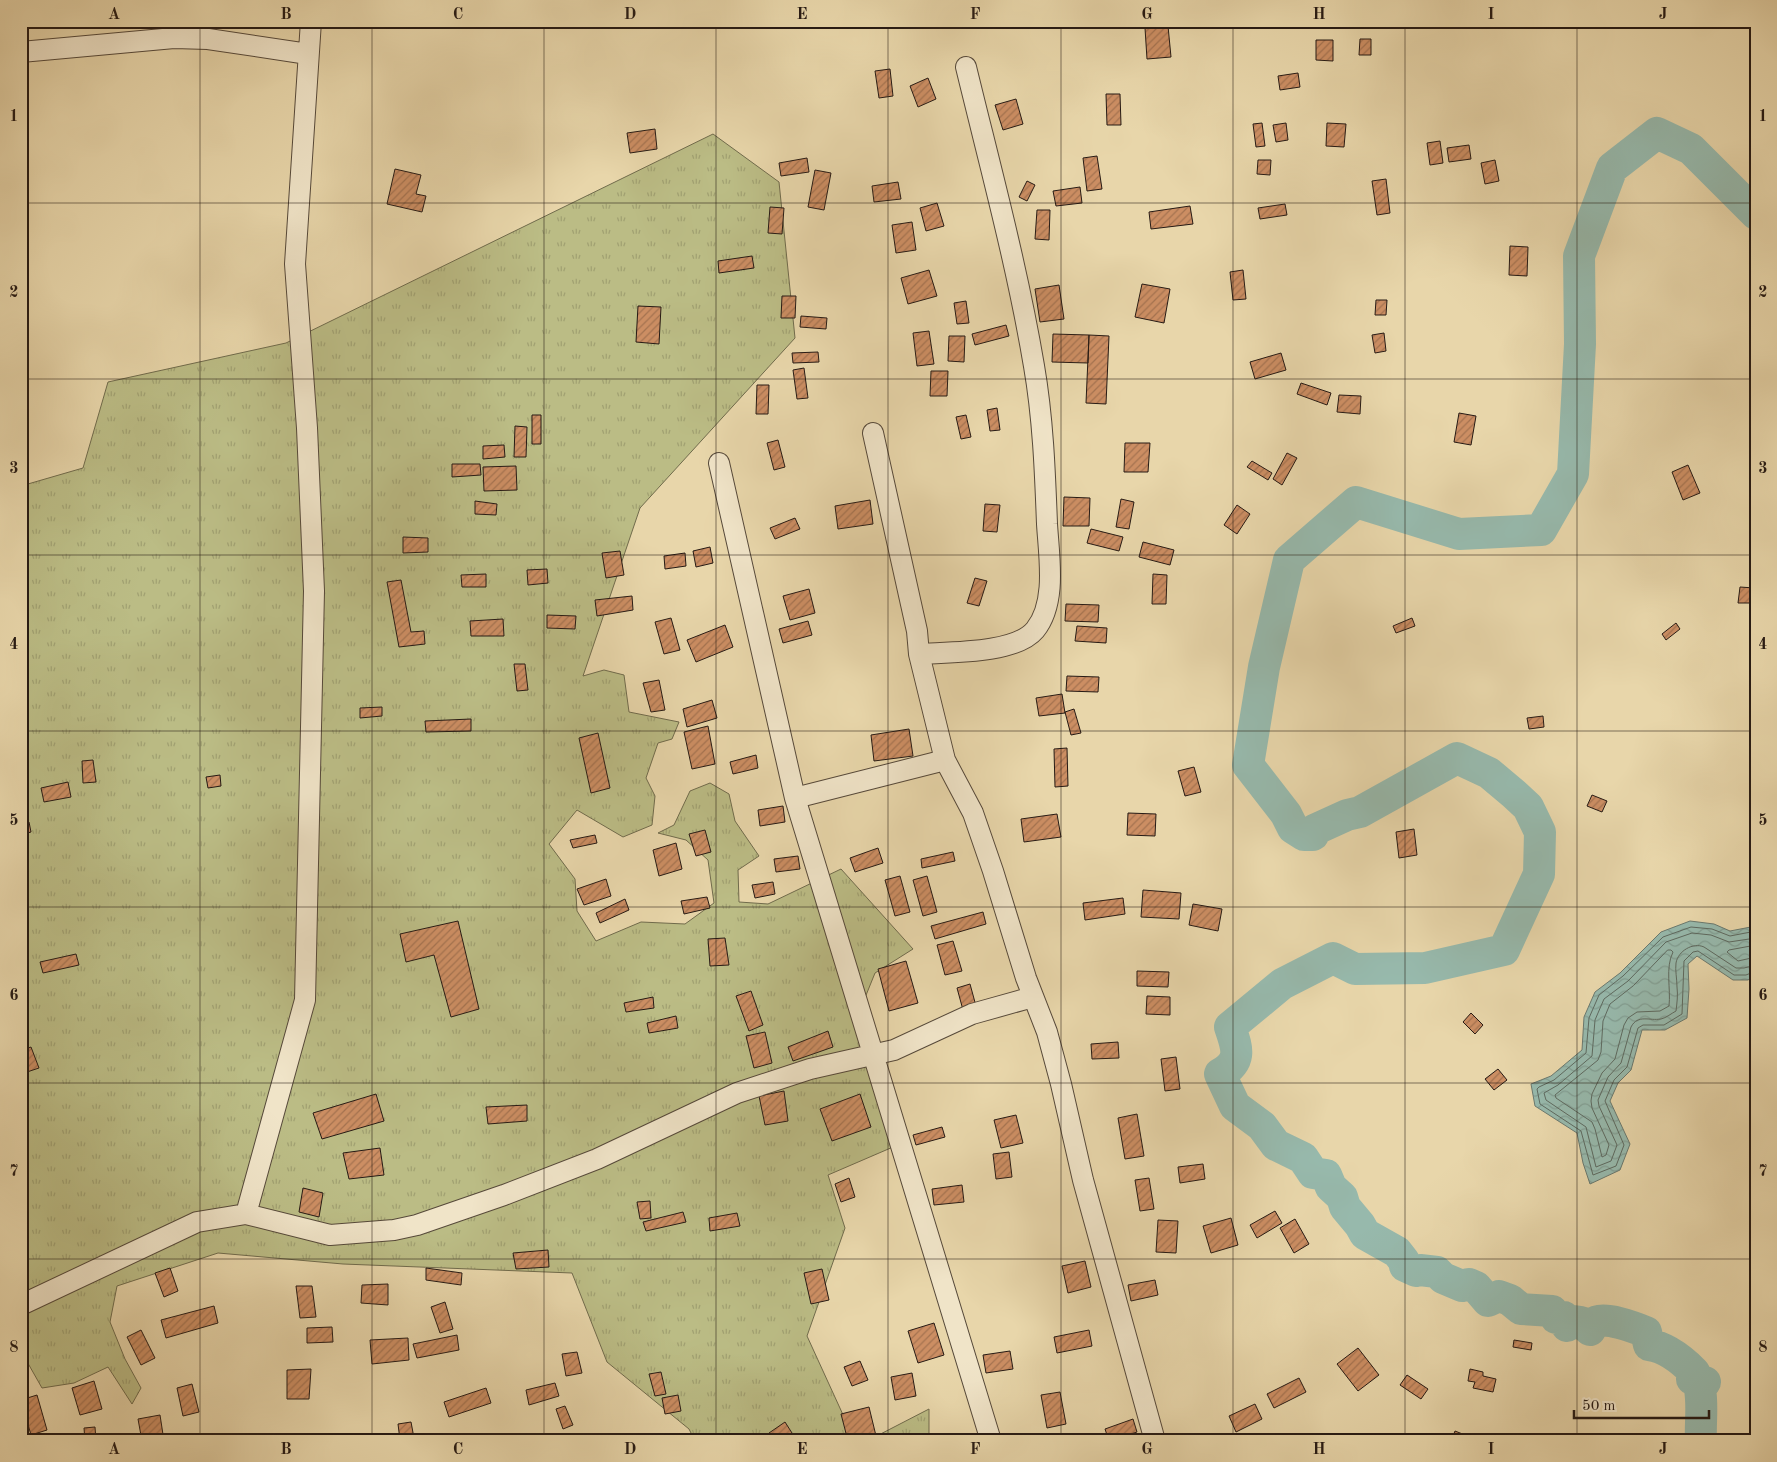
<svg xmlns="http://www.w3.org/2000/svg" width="1777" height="1462" font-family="'Old Standard TT',serif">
<defs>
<pattern id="grass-tufts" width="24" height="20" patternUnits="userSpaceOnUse" patternTransform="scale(1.25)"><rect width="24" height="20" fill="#bbbc85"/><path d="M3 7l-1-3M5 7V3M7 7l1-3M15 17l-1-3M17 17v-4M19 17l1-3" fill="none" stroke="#a1a172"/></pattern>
<pattern id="water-waves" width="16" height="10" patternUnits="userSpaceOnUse" patternTransform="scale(1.25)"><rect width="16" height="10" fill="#97b9ac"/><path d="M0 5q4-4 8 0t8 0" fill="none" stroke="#829e93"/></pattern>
<pattern id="building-hatch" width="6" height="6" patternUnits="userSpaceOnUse" patternTransform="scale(1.25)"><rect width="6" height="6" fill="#cc8e63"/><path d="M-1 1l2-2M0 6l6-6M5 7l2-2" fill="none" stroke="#a57350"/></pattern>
</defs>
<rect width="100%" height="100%" fill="#e8d6aa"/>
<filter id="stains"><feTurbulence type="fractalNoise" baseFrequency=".004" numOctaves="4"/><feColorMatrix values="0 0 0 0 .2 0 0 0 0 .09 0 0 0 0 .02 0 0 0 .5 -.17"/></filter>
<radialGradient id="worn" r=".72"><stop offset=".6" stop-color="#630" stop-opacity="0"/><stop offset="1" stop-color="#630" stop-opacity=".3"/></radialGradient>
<path fill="url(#grass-tufts)" stroke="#706b4c" d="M713,134L779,182L795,338L640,508L583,676L604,670L624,675L629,712L679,722L672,739L658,743L646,778L655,796L652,825L623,837L577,810L549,844L575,879L577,911L596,941L641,922L685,924L714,903L708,860L686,840L658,833L674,825L690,791L710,783L729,794L735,821L759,856L738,870L739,902L768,904L841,869L913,949L875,973L856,1020L893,1147L828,1175L845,1228L807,1336L855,1441H695L689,1429L607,1362L572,1273L343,1264L218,1253L117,1286L110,1322L125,1359L141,1388L132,1404L108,1367L74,1383L42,1388L21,1351V486L83,468L108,382L286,343Z
M929,1409V1441H867Z"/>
<path fill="url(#water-waves)" stroke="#6a796f" d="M1690,921L1714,924L1730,931L1756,926V975L1748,980H1733L1697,956L1688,964L1689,989L1687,1018L1665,1030H1642L1631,1070L1618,1083L1610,1101L1630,1144L1620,1170L1590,1184L1583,1163L1577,1133L1535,1106L1531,1084L1551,1076L1582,1050L1584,1017L1595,992L1620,973L1661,932Z"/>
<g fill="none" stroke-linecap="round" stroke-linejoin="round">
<path stroke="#5e6a60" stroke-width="1" d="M1756,931L1730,936L1712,929L1691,927L1663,937L1623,976L1599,995L1589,1018L1586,1053L1554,1080L1539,1087L1537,1089L1540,1104L1581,1131L1593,1175L1616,1166L1624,1145L1605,1101L1614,1080L1627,1067L1638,1028L1643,1025H1664L1682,1014L1684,961L1693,952L1698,951L1734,975H1746L1756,971
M1756,938L1729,942L1711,935L1692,933L1666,942L1628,981L1604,999L1595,1020L1592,1056L1558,1085L1544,1093L1546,1100L1586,1127L1596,1167L1611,1161L1617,1145L1599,1106L1598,1100L1608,1077L1621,1063L1631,1027C1638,1014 1649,1021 1661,1019C1666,1018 1672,1013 1676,1011C1677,1003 1678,995 1677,987C1677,979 1675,970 1676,963C1678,951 1693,942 1704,947L1736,968H1744L1756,965
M1756,945L1729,950L1727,952L1738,961L1756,957
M1668,950H1671L1673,952C1665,968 1671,989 1669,1006L1660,1011L1637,1012L1628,1018L1624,1025L1615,1059L1602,1073L1592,1094L1591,1101L1592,1108L1609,1145L1606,1155L1602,1157L1595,1129L1592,1122L1556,1098L1555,1095L1598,1060L1601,1052L1603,1021L1610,1004L1633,986Z"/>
<path stroke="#97b9ac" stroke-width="32" d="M1701,1441C1700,1423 1703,1407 1700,1389L1705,1382L1692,1379L1694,1372C1682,1360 1666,1347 1649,1345L1646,1332C1636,1328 1602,1315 1594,1323C1592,1325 1591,1328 1590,1330L1581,1322L1574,1321L1567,1326L1564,1317L1556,1318L1552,1311L1521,1309L1510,1300L1499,1296L1488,1301L1476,1287L1469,1284L1462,1286L1443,1278L1437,1272L1420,1270L1416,1271L1405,1266L1404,1261L1397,1252L1365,1234L1360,1225L1345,1207L1342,1197L1331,1187L1326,1175L1313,1173L1303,1158L1276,1145L1262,1126L1235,1106L1220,1074C1243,1061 1237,1048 1230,1027L1282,984L1333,958L1355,969L1425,968L1504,950L1539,874L1540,832L1528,807L1514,794L1489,773L1457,758L1360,812L1347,815L1314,830L1313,835H1304L1293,828L1286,814L1248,765L1264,667L1289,560L1356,502L1459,534L1541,530L1573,474L1580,344L1579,256L1612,168L1657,133L1691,149L1756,214"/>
</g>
<path fill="url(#building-hatch)" stroke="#261a14" d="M1168,26L1171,57L1147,59L1145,28Z
M1360,39H1371V55H1359Z
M1316,40H1333V61L1316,60Z
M890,69L893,96L879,98L875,71Z
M1298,73L1300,87L1280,90L1278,76Z
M928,78L936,99L918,107L910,86Z
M1106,94H1120L1121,125H1107Z
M1016,99L1023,124L1003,130L995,105Z
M1262,123L1265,146L1256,147L1253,124Z
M1286,123L1288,140L1276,142L1273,125Z
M1327,123L1346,124L1344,147L1326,146Z
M655,129L657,149L630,153L627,133Z
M1440,141L1443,163L1430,165L1427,143Z
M1469,145L1471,159L1449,162L1447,148Z
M1097,156L1102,189L1087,191L1083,158Z
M807,158L809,172L781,176L779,163Z
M1258,160H1271L1270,175L1257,174Z
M1495,160L1499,181L1485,184L1481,163Z
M395,169L421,175L416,194L426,196L422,212L387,204Z
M815,170L831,173L824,210L808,207Z
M1386,179L1390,213L1377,215L1372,181Z
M1027,181L1035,185L1027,201L1019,197Z
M898,182L901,199L874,202L872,186Z
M1080,187L1082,203L1056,206L1053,191Z
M937,203L944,226L926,231L920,208Z
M1285,204L1287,215L1260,219L1258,208Z
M1190,206L1193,224L1151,229L1149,212Z
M770,207L784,208L782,234L768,233Z
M1037,210H1050L1049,240L1035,239Z
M912,222L916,250L896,253L892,225Z
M1510,246L1528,247L1527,276L1509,275Z
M752,256L754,268L719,273L718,261Z
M929,270L937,296L908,304L901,278Z
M1243,270L1246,299L1233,300L1230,272Z
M1142,284L1170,289L1164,323L1135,317Z
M1059,285L1064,319L1040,322L1035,289Z
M782,296H796L795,318H781Z
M1376,300H1387L1386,315H1375Z
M966,301L969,323L957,324L954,303Z
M638,306L661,307L659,344L636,342Z
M801,316L827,318L826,329L800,327Z
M1006,325L1009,336L975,345L972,334Z
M929,331L934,364L917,366L913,333Z
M1384,333L1386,351L1375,353L1372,335Z
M1053,334L1089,335L1088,363L1052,362Z
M1089,335L1109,336L1106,404L1086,403Z
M949,336H965L964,362L948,361Z
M818,352L819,362L793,363L792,353Z
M1281,353L1286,370L1255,379L1250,362Z
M804,368L808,398L797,399L793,370Z
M931,371H948L947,396H930Z
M1301,383L1331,393L1327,405L1297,394Z
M757,385H769L768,414H756Z
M1339,395L1361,396L1360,414L1337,412Z
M997,408L1000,430L990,431L987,410Z
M1459,413L1476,416L1471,445L1454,442Z
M532,415H541V444H532Z
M966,415L971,437L961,439L956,417Z
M515,426L527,427L526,457H514Z
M778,440L785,467L774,470L767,443Z
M1125,443H1150L1148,472H1124Z
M504,445L505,457L483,459V446Z
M1287,453L1297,458L1282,485L1273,479Z
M1252,461L1272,473L1268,480L1247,467Z
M452,464H480L481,475L452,477Z
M1688,465L1700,493L1683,500L1672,472Z
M516,466L517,490L484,491L483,467Z
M1064,497L1090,498L1089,526H1063Z
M1121,499L1134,502L1129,529L1116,527Z
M870,500L873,524L838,529L835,506Z
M475,501L497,504L496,515L475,514Z
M985,504L1000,505L997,532L983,531Z
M1237,505L1250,514L1237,534L1224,525Z
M795,518L800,529L775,539L770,528Z
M1091,529L1123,537L1119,551L1087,543Z
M403,537L428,538V552L403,553Z
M1143,542L1174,550L1170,565L1139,557Z
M710,547L713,563L696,567L693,551Z
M620,551L624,575L606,578L602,553Z
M685,553L686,566L665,569L664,556Z
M547,569L548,583L528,585L527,570Z
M486,574V587H462L461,575Z
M1153,574L1167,575L1166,604H1152Z
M975,578L987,581L979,606L967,603Z
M401,580L411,632L424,631L425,644L399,647L387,582Z
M1740,587L1754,588L1753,603H1738Z
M809,589L815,613L790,620L783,596Z
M632,596L633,610L597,616L595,600Z
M1066,604L1099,605L1098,622L1065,621Z
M547,615L576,616L575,629L547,628Z
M671,618L680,650L664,654L655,622Z
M1412,618L1415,626L1396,633L1393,626Z
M503,619L504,636H471L470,621Z
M808,621L812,635L783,643L779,629Z
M1676,623L1680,629L1666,640L1662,634Z
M725,625L733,647L696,662L687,640Z
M1077,626L1107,628L1106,643L1075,641Z
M514,664H525L528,690L517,691Z
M1067,676L1099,677L1098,692L1066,691Z
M659,680L665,710L651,712L643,683Z
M1062,694L1065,713L1039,716L1036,698Z
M712,700L717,718L687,727L683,709Z
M382,707V716L360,718V708Z
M1074,709L1081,733L1071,735L1065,712Z
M1543,716L1544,727L1529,729L1527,718Z
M471,719V731L426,732L425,721Z
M708,726L715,764L692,769L684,732Z
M909,729L913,756L874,761L871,735Z
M598,733L610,788L591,793L579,738Z
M1067,748L1068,786L1055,787L1054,749Z
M756,755L758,768L733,774L730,762Z
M93,760L96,782L83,783L82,761Z
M1194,767L1201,792L1185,796L1178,771Z
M220,775L221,786L208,788L206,777Z
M68,782L71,797L44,802L41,788Z
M1592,795L1607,801L1602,812L1587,806Z
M783,806L785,822L760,826L758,810Z
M1128,813L1156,814L1155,836L1127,835Z
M1057,814L1061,837L1024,842L1021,819Z
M29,822L31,832L21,835V823Z
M1414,829L1417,855L1399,858L1396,832Z
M705,830L711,852L696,856L689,834Z
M595,835L597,843L573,848L570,840Z
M676,843L682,869L659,876L653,850Z
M878,848L883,863L855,872L850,858Z
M953,852L955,861L922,868L921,859Z
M798,856L800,869L776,872L774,859Z
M900,876L910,912L895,916L885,880Z
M927,876L937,912L923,916L913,880Z
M606,879L611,896L584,905L577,889Z
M773,882L775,894L755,898L752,885Z
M1143,890L1181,893L1179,919L1141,917Z
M707,897L710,908L684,914L681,901Z
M1123,898L1125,914L1085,920L1083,903Z
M625,899L629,910L600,923L596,913Z
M1193,904L1222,909L1218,931L1189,925Z
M983,912L986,924L935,939L931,926Z
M458,921L479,1009L451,1017L434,955L406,962L400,934Z
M725,938L729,965L710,966L708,939Z
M953,941L962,971L945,975L937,945Z
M76,954L79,965L43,973L40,962Z
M906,961L918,1003L889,1011L878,969Z
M1137,971L1169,972L1168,987L1137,986Z
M970,984L976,1006L963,1010L957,988Z
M751,991L763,1025L749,1031L736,996Z
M1147,996L1170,997V1015L1146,1014Z
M653,997L654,1008L626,1012L624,1003Z
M1471,1013L1483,1025L1475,1034L1463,1022Z
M676,1016L678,1028L649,1033L647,1023Z
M828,1031L833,1047L793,1061L788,1047Z
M765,1032L772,1063L754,1068L746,1036Z
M1118,1042L1119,1058L1092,1059L1091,1044Z
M31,1047L39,1068L21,1074V1051Z
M1176,1057L1180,1089L1165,1091L1161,1059Z
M1498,1069L1507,1080L1494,1090L1485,1079Z
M784,1091L788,1121L765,1125L759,1096Z
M376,1094L384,1121L322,1139L313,1113Z
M860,1094L871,1127L832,1141L820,1109Z
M527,1105V1121L488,1124L486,1107Z
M1137,1114L1144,1156L1125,1159L1118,1118Z
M1016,1115L1023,1143L1001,1148L994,1120Z
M942,1127L945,1137L916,1145L913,1135Z
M380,1148L384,1175L349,1179L343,1153Z
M1009,1152L1012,1177L996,1179L993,1154Z
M1203,1164L1205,1179L1180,1183L1178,1167Z
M849,1178L855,1197L841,1202L835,1184Z
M1149,1178L1154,1209L1140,1211L1135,1180Z
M962,1185L964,1202L934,1205L932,1189Z
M303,1188L323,1193L319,1217L299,1212Z
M650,1201L651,1218L640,1219L637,1202Z
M1275,1211L1282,1223L1257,1238L1250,1225Z
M683,1212L686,1222L646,1231L643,1222Z
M737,1213L740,1226L710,1231L709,1218Z
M1231,1218L1238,1245L1211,1253L1203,1226Z
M1295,1219L1309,1244L1294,1253L1280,1228Z
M1158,1220L1178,1221L1176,1253L1156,1252Z
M548,1250L549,1267L516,1269L513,1253Z
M1085,1261L1091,1287L1068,1293L1062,1266Z
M170,1268L178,1291L164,1297L155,1273Z
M426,1268L462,1273L461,1285L426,1280Z
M822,1269L829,1300L811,1304L804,1273Z
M1155,1280L1158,1295L1131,1301L1128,1285Z
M388,1284V1305L361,1303L362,1285Z
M296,1286H312L316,1317L300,1318Z
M445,1302L453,1329L440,1333L431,1307Z
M214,1306L218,1323L166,1338L161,1320Z
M934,1323L944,1355L918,1363L908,1331Z
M332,1327L333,1342L307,1343V1328Z
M141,1330L155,1358L141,1365L127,1337Z
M1089,1330L1092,1346L1057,1353L1054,1337Z
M457,1335L459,1350L417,1358L413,1344Z
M408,1338L409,1360L372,1364L370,1340Z
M1514,1340L1532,1343L1531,1350L1513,1347Z
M1358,1348L1379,1375L1358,1391L1337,1364Z
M1010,1351L1013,1369L986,1373L983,1355Z
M577,1352L582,1373L566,1376L562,1354Z
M860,1361L868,1380L852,1386L844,1367Z
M311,1369L309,1399H287V1370Z
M1470,1369L1483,1372V1376L1496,1379L1493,1392L1473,1388L1475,1382L1468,1381Z
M661,1372L666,1394L655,1396L649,1374Z
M912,1373L916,1396L895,1400L891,1377Z
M1407,1375L1428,1389L1421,1399L1400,1385Z
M1299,1378L1306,1392L1274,1408L1267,1394Z
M94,1381L102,1409L80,1415L72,1388Z
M555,1383L559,1396L529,1405L526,1390Z
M192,1384L199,1412L183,1416L177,1388Z
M486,1388L491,1403L449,1417L444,1402Z
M1060,1392L1066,1424L1047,1428L1041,1395Z
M37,1395L47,1430L31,1435L21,1400Z
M678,1395L681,1411L665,1414L662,1398Z
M1255,1404L1262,1419L1236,1432L1229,1416Z
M565,1406L573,1425L563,1429L556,1409Z
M869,1407L877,1440L848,1441L841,1414Z
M160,1415L164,1441H142L138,1419Z
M1133,1419L1137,1432L1109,1441L1105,1429Z
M411,1422L414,1438L400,1440L398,1424Z
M785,1422L792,1433L780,1441H775L769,1433Z
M95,1427L96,1441H85L84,1428Z
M1455,1431L1480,1441H1451Z
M210,1434L212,1441H193Z"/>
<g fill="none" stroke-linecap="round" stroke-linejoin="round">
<g stroke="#56493a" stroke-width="22">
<path id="minor" d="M21,52L174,38L208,39L308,54
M873,433L917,631L919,654L945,760L973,813L993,871L1026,978L1047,1032L1061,1084L1083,1180L1155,1441
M719,463L795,798L991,1441
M919,654C948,652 1015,654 1035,630C1057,603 1049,557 1047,524C1045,471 1043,418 1034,366C1017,265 990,166 966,67
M795,798L945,760
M246,1214L305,1000L314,591L307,428L295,264L311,21
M21,1305L197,1222L246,1214L330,1235L394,1230L417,1225L504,1195L597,1159L737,1093L810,1069L894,1050L972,1014L1033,997"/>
</g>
<use href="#minor" stroke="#f0e4c8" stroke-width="20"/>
</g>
<path fill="none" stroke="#261a14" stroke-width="1" stroke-opacity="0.55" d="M200,21V1441M372,21V1441M544,21V1441M716,21V1441M888,21V1441M1061,21V1441M1233,21V1441M1405,21V1441M1577,21V1441M21,203H1756M21,379H1756M21,555H1756M21,731H1756M21,907H1756M21,1083H1756M21,1259H1756"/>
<rect width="1777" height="1462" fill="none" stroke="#e8d6aa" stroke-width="55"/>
<path d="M1574 1410v8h135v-8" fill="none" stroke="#261a14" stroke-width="2.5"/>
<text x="1582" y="1410" font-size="15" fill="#261a14" stroke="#f0e4c8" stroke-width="4" paint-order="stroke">50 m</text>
<rect x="28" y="28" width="1722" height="1406" fill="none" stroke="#261a14" stroke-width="2"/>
<g font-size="16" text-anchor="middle" font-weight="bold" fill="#261a14">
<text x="114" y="19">A</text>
<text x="286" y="19">B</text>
<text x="458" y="19">C</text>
<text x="630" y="19">D</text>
<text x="802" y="19">E</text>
<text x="975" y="19">F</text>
<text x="1147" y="19">G</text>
<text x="1319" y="19">H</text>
<text x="1491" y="19">I</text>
<text x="1663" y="19">J</text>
<text x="14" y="121">1</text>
<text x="1763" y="121">1</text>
<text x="14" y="297">2</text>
<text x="1763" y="297">2</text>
<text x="14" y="473">3</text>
<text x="1763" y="473">3</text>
<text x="14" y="649">4</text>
<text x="1763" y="649">4</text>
<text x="14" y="825">5</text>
<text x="1763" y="825">5</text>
<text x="14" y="1000">6</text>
<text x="1763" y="1000">6</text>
<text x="14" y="1176">7</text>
<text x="1763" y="1176">7</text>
<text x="14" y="1352">8</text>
<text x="1763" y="1352">8</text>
<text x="114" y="1454">A</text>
<text x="286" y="1454">B</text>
<text x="458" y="1454">C</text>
<text x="630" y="1454">D</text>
<text x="802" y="1454">E</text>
<text x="975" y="1454">F</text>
<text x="1147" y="1454">G</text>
<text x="1319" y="1454">H</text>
<text x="1491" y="1454">I</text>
<text x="1663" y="1454">J</text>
</g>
<rect width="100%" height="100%" filter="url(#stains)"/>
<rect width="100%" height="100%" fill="url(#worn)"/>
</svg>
